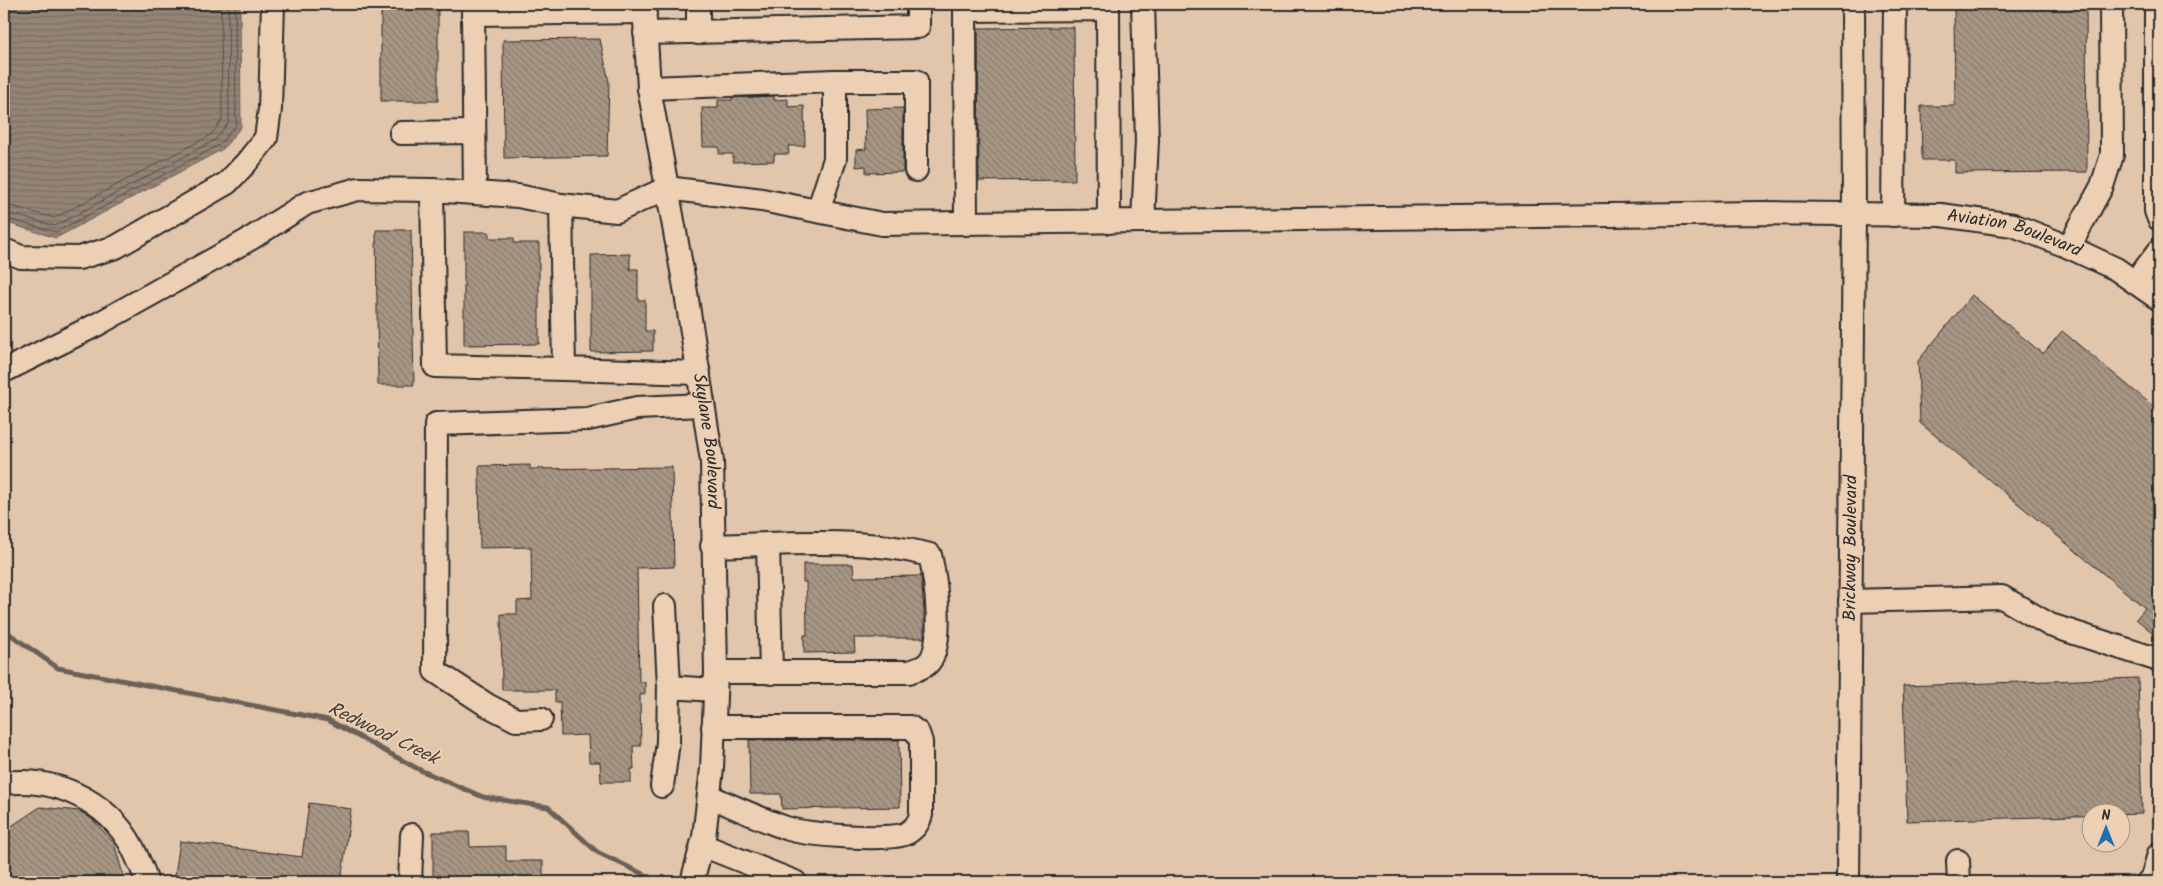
<svg xmlns="http://www.w3.org/2000/svg" width="2163" height="886" font-family="Kalam,sans-serif">
<defs>
<pattern id="water-rules" width="6" height="5" patternUnits="userSpaceOnUse" patternTransform="scale(1.25)"><rect width="6" height="5" fill="#948476"/><path d="M0 2.5h6" fill="none" stroke="#796c61"/></pattern>
<pattern id="building-back-hatch" width="6" height="6" patternUnits="userSpaceOnUse" patternTransform="scale(1.25)"><rect width="6" height="6" fill="#a89684"/><path d="M-1 5l2 2M0 0l6 6M5-1l2 2" fill="none" stroke="#897b6c"/></pattern>
</defs>
<rect width="100%" height="100%" fill="#e1c6ac"/>
<filter id="ink" filterUnits="userSpaceOnUse"><feTurbulence type="fractalNoise" baseFrequency=".02" numOctaves="2"/><feDisplacementMap in="SourceGraphic" scale="10" xChannelSelector="R" yChannelSelector="G"/><feConvolveMatrix kernelMatrix="1 2 1 2 8 2 1 2 1" color-interpolation-filters="sRGB"/></filter>
<g filter="url(#ink)">
<path fill="url(#water-rules)" stroke="#6a6058" d="M4,4H240L241,127L223,149L56,238L4,222Z"/>
<g fill="none" stroke-linecap="round" stroke-linejoin="round">
<path stroke="#554f49" stroke-width="1" d="M4,204L54,218L211,135L222,120L221,4
M4,212L55,226L215,140L229,122L228,4
M4,218L56,232L219,145L236,125L235,4"/>
<path stroke="#6a6058" stroke-width="5" d="M4,630L58,668L328,720L420,770L483,797L548,807L597,852L649,877"/>
</g>
<path fill="url(#building-back-hatch)" stroke="#2b2b2b" d="M381,4H438V101H381Z
M1954,4H2086L2087,172L1955,173V160H1922L1921,106H1955Z
M1074,27L1075,180L979,181L978,28Z
M600,39L609,82L607,156L504,158L503,40Z
M774,96V100L788,99V107L804,106L805,146H788L789,154H774V161L733,162V154H719V147H703L702,108H718V100H732V98Z
M903,108V172L866,173V166L856,167V150L866,149L865,109Z
M376,230H411L414,385H378Z
M464,232H489V238H514V243H539V344L464,345Z
M630,254V269H638V300H645V331H653V351L591,352V255Z
M1972,295L2043,354L2062,331L2159,411V638L2136,619L2145,608L1920,423L1918,361Z
M530,465V469L672,467L674,567L637,568L639,682H645V694L640,695L641,746H633L634,769H631V782H601L600,762H589L588,735L561,736L560,702H555V690H502L501,614H517V601L532,600L531,547L480,548L479,466Z
M803,564H853L854,577L921,576L924,612V638H854L855,652L804,653V635H807L806,582H803Z
M2138,678L2142,814L1907,821L1903,686Z
M749,740H899L900,807L782,809L781,794H750Z
M309,803L351,809L341,882H174L180,841L302,857Z
M40,807L79,811L92,819L114,843L125,881L4,878V831Z
M433,832H469L470,847L506,846V861H543V882H433Z"/>
<g fill="none" stroke-linecap="round" stroke-linejoin="round">
<g stroke="#2b2b2b" stroke-width="26">
<g id="minor">
<path id="s1" d="M644,4L649,88L686,293L712,461L716,672L712,768L704,837L692,882"/>
<path d="M2156,4V211L2159,219"/>
<path d="M645,33L918,27V4"/>
<path d="M698,33V4"/>
<path d="M649,88L835,81"/>
<path d="M401,133L474,132"/>
<path d="M475,191L473,14L645,12"/>
<path d="M561,205L518,196L432,190L435,366L564,369"/>
<path d="M818,211L835,159V81H916V170"/>
<path d="M1893,215L1895,4"/>
<path id="s2" d="M1143,221L1760,213L1941,215L2013,225L2069,247L2116,269L2159,299"/>
<path d="M966,224L965,10L1108,9L1109,222"/>
<path d="M2069,247L2102,186L2112,155L2111,4"/>
<path d="M4,250L21,257L79,258L116,247L227,183L246,163L266,138L270,109L273,4"/>
<path d="M2135,282L2159,251"/>
<path d="M4,371L98,324L250,239L307,203L358,189L432,190"/>
<path d="M699,373L564,369L561,205L617,211L667,188L762,200L882,224L1143,221L1147,141L1143,4"/>
<path d="M768,544L771,673"/>
<path d="M712,546C784,544 859,537 930,555C935,576 946,649 927,664C923,668 914,670 909,672H716"/>
<path d="M1850,601L2002,597L2050,625L2159,660"/>
<path d="M665,606L669,687"/>
<path d="M541,719L516,720L487,705L435,671L436,424L588,419L637,408L703,405"/>
<path d="M4,783C60,776 115,805 137,857C140,865 146,874 146,882"/>
<path d="M662,786L668,742L669,687L715,690"/>
<path d="M709,796C734,807 760,819 786,828C805,835 891,842 907,833C915,828 918,824 921,815V742L918,733L910,727H713"/>
<path d="M702,845L795,882"/>
<path d="M1958,861L1959,882"/>
<path d="M410,882L412,835"/>
<path id="s3" d="M1848,882L1854,215L1853,4"/>
<path d="M2148,882L2152,878L2159,854"/>
</g>
</g>
<use href="#minor" stroke="#edd0b4" stroke-width="22"/>
</g>
</g>
<g text-anchor="middle" dominant-baseline="central" stroke-width="4" stroke-linejoin="round" paint-order="stroke">
<g font-size="18" fill="#2b2b2b" stroke="#edd0b4">
<text stroke="none"><textPath href="#s2" startOffset="874">Aviation Boulevard</textPath></text>
<text stroke="none"><textPath href="#s1" startOffset="442">Skylane Boulevard</textPath></text>
<text stroke="none"><textPath href="#s3" startOffset="334">Brickway Boulevard</textPath></text>
</g>
<g font-size="19" font-style="italic" fill="#45413e" stroke="#edd0b4">
<text transform="translate(383 734) rotate(26)">Redwood Creek</text>
</g>
</g>
<rect width="2163" height="886" fill="none" stroke="#edd0b4" stroke-width="20"/>
<rect x="10" y="10" width="2143" height="866" fill="none" stroke="#2b2b2b" stroke-width="2" filter="url(#ink)"/>
<g transform="translate(2106 828)"><circle r="24" fill="#edd0b4" stroke="#9f8e7d"/>
<path d="M0-4L9 19L0 12L-9 19Z" fill="#1f6fb2"/>
<text y="-8" font-size="14" font-weight="bold" text-anchor="middle" fill="#2b2b2b">N</text>
</g>
</svg>
